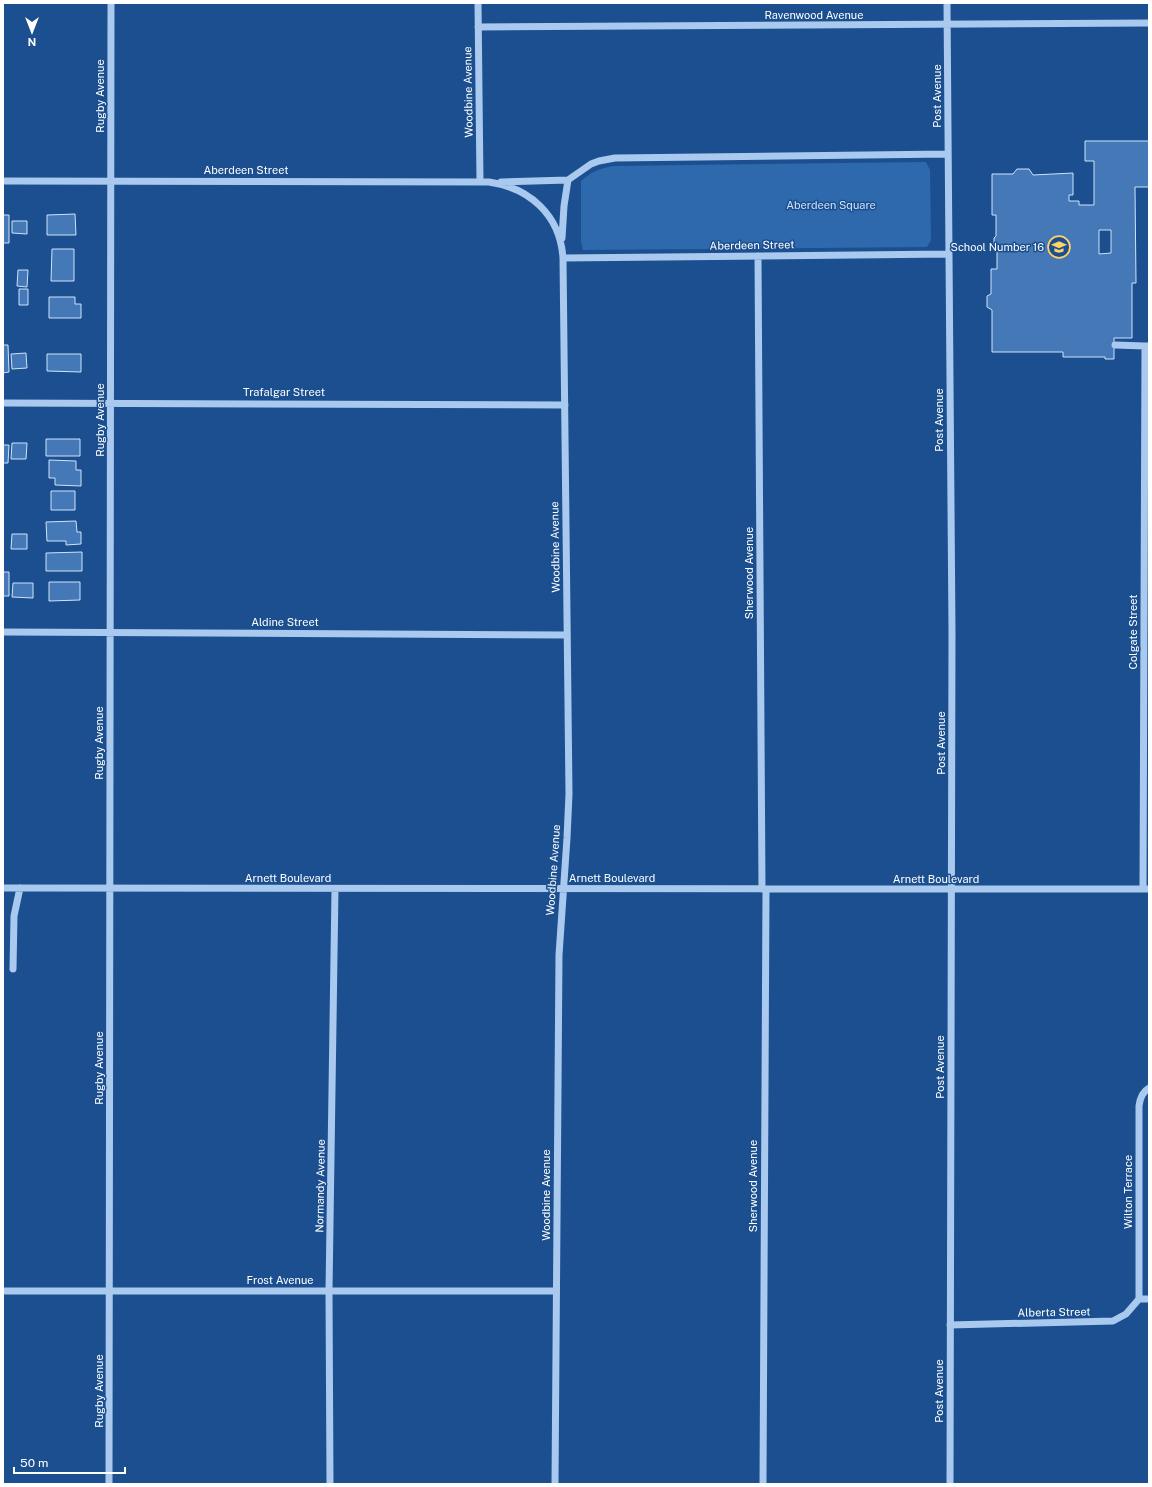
<svg xmlns="http://www.w3.org/2000/svg" width="1152" height="1487" font-family="'Public Sans',sans-serif">
<rect width="100%" height="100%" fill="#1b4f8f"/>
<path fill="#2e69ad" d="M926,162L930,170L931,240L927,247L583,250L581,242V181C591,172 600,168 614,166Z"/>
<path fill="#4478b7" stroke="#cfe3fa" fill-rule="evenodd" d="M1085,141H1149V187H1135L1136,283H1132V338H1114V359H1105V357H1063V352H992V310L987,307V296L991,294V269H997V248L994,246V238L996,236V215H992V174H1013L1017,169H1029L1033,175L1073,173V195H1069V201H1079V205H1094V161H1085ZM1099,230H1111V253L1099,254Z
M75,214L76,235H47V215Z
M3,215H9V243H3Z
M12,221H27V234L12,233Z
M52,249H74V281H51Z
M18,270H28L27,287L17,286Z
M19,289H28V305H19Z
M49,297H75V304H81V318H49Z
M3,345H8L9,372L3,373Z
M26,353L27,368L12,369L11,354Z
M47,354H81V372L47,371Z
M46,439H80V456H46Z
M12,443H27L26,459H11Z
M3,445H9L8,463H3Z
M49,460L76,461V470H81V486L55,485V478H49Z
M51,491H75V510H51Z
M76,521L77,532H81V544L66,545V541H47L46,522Z
M12,534H27V549H11Z
M82,552V571H46V553Z
M3,572H9V596H3Z
M49,582H80V600L49,601Z
M13,583H33V598L12,597Z"/>
<g fill="none" stroke-linecap="round" stroke-linejoin="round">
<path stroke="#a9c9ee" stroke-width="7" d="M478,3L480,182
M947,3L952,632L950,1484
M478,27L1149,23
M3,181L489,182C530,188 560,215 563,258L569,794L567,838L559,955L555,1484
M501,182L568,180L591,164L599,161L615,158L948,154
M562,238L564,206L568,180
M758,256L762,889
M563,258L949,254
M1115,345L1145,346
M3,403L565,405
M3,632L567,635
M3,888L1149,889
M1143,889L1145,346H1149
M13,969L14,916L20,888
M3,1291H556
M1139,1299V1106C1140,1098 1142,1092 1149,1088
M950,1325L1113,1321L1126,1314L1139,1299H1149
M109,1484L111,3
M330,1484L329,1291L335,889
M763,1484L766,889"/>
</g>
<defs>
<g id="school-ring" transform="scale(1.15)"><circle r="9.5" fill="#1b4f8f" stroke="#ffd166" stroke-width="1.5"/><path d="M0-5L7-2L0 1L-7-2ZM-4 1L0 2.5L4 1V4Q0 6-4 4Z" fill="#ffd166"/></g>
</defs>
<g fill-rule="evenodd">
<use href="#school-ring" x="1059" y="247"/>
</g>
<g text-anchor="middle" dominant-baseline="central" stroke-width="3" stroke-linejoin="round" paint-order="stroke">
<g font-size="11" fill="#fff" stroke="#1b4f8f">
<text x="814" y="15">Ravenwood Avenue</text>
<text transform="translate(468 92) rotate(-91)">Woodbine Avenue</text>
<text transform="translate(100 96) rotate(-90)">Rugby Avenue</text>
<text transform="translate(937 96) rotate(-90)">Post Avenue</text>
<text x="246" y="170">Aberdeen Street</text>
<text transform="translate(752 245) rotate(-1)">Aberdeen Street</text>
<text x="284" y="392">Trafalgar Street</text>
<text transform="translate(100 420) rotate(-90)">Rugby Avenue</text>
<text transform="translate(939 420) rotate(-90)">Post Avenue</text>
<text transform="translate(555 547) rotate(-91)">Woodbine Avenue</text>
<text transform="translate(749 573) rotate(-90)">Sherwood Avenue</text>
<text x="285" y="622">Aldine Street</text>
<text transform="translate(1133 632) rotate(-90)">Colgate Street</text>
<text transform="translate(99 743) rotate(-90)">Rugby Avenue</text>
<text transform="translate(941 743) rotate(-90)">Post Avenue</text>
<text transform="translate(553 870) rotate(-86)">Woodbine Avenue</text>
<text x="288" y="878">Arnett Boulevard</text>
<text x="612" y="878">Arnett Boulevard</text>
<text x="936" y="879">Arnett Boulevard</text>
<text transform="translate(940 1067) rotate(-90)">Post Avenue</text>
<text transform="translate(99 1068) rotate(-90)">Rugby Avenue</text>
<text transform="translate(320 1186) rotate(-89)">Normandy Avenue</text>
<text transform="translate(753 1186) rotate(-90)">Sherwood Avenue</text>
<text transform="translate(1128 1192) rotate(-90)">Wilton Terrace</text>
<text transform="translate(546 1195) rotate(-90)">Woodbine Avenue</text>
<text x="280" y="1280">Frost Avenue</text>
<text transform="translate(1054 1312) rotate(-1)">Alberta Street</text>
<text transform="translate(99 1391) rotate(-90)">Rugby Avenue</text>
<text transform="translate(939 1391) rotate(-90)">Post Avenue</text>
</g>
<g font-size="11" fill="#cfe3fa" stroke="#1b4f8f">
<text x="831" y="205">Aberdeen Square</text>
</g>
<g font-size="11" fill="#fff" stroke="#1b4f8f" text-anchor="end">
<text x="1044" y="247">School Number 16</text>
</g>
</g>
<rect width="1152" height="1487" fill="none" stroke="#ffffff" stroke-width="8"/>
<g transform="translate(32 32) rotate(180)" stroke="#1b4f8f" stroke-width="3" paint-order="stroke">
<path d="M0-3L7 15L0 10L-7 15Z" fill="#ffffff"/>
<text y="-6" font-size="11" font-weight="bold" text-anchor="middle" fill="#ffffff">N</text>
</g>
<path d="M14 1467v6h111v-6" fill="none" stroke="#ffffff" stroke-width="2"/>
<text x="20" y="1467" font-size="12" fill="#ffffff" stroke="#1b4f8f" stroke-width="3" paint-order="stroke">50 m</text>
</svg>
